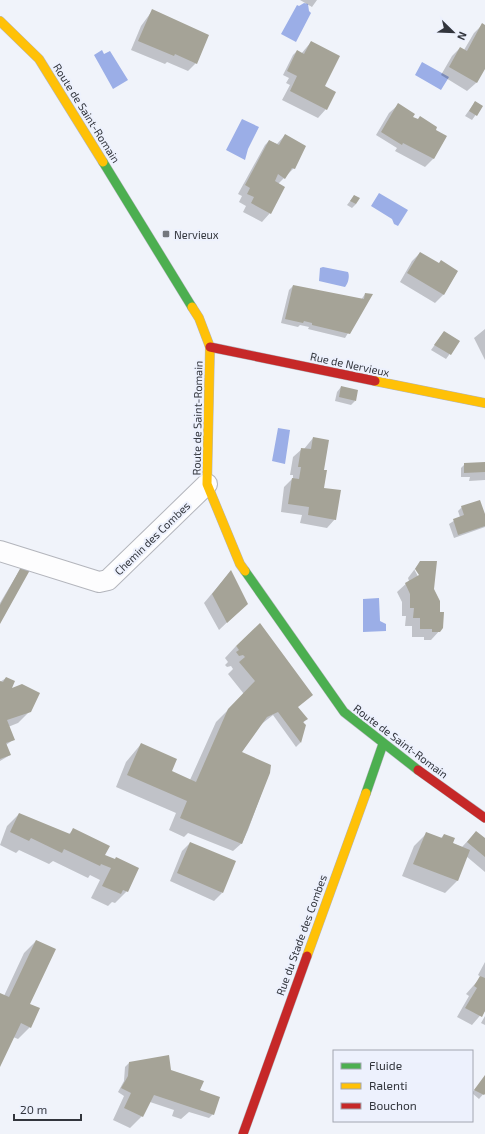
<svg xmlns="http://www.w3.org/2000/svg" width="485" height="1134" font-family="'Exo 2',sans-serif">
<rect width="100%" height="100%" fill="#f0f3fa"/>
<path fill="#9baee7" d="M304,3L308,4L309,11L311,13L296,42L281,34L297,5L299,6Z
M102,50L104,54L110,51L128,80L113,89L94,55Z
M422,62L449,77L441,90L415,75Z
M242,119L259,127L248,149L245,160L226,150Z
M379,193L408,210L398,226L394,224L392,219L371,206Z
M323,267L348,272C350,276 348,284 345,287L319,281L320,268Z
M278,428L290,430L285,464L272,461Z
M379,598L380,621L386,624V631L363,632V599Z"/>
<path fill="#0003" fill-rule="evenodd" d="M300,0H317L312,7Z
M152,11L196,63L188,71L167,62L165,64L131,50L141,26Z
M483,24L485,26V67L476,83L467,91L441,75L452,56L460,48L464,50L474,33Z
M311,42L324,86L326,109L318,118L282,100L290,85L286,83L289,78L283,75L293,55L297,51L301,54Z
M475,102L482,106L472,120L465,116Z
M398,105L412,117L446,137L433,159L425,167L395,151L397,148L376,135L389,113Z
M285,135L294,168L278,184L270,213L262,222L243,212L246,206L239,202L242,196L238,194L265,145L269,141L277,144Z
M354,196L356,204L352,208L347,205Z
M420,253L438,264L457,272L443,295L435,303L400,282L412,261Z
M293,286L361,300L365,294L371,295L345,338L308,329L309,327L300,325L298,327L281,323L289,290Z
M485,329V360L474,338Z
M444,332L459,341L446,359L431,350Z
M341,387L355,401L351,405L335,401L337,392Z
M313,438L323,470V489L335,519L327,528L300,523L302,515L281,512L284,487L293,478V475H290L293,457L302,449H304Z
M485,463V480L469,481L470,477H461V468L465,464Z
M462,507L485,518V527L454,538L449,524L460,517L458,511Z
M420,562L433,589L442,628L431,640H424V637H412V626H405L406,616H402V602L397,592L409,581L408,578ZM414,569H417L422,579L420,580Z
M21,568L0,622V603Z
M230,572L238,612L219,630L204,603Z
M236,646L306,719L303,723L305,725L300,743L296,747L273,715L259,726L241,753L269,773L248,830L242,843L233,851L188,833L184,837L169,830L176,813L116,787L126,762L141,744L170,772L190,780L216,722L244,694L228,674L233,669L231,666L227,667L225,665L228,662L225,658Z
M6,678L9,692L30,711L18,723L8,727L13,740L6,745L10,755L0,761V682Z
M19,814L68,835L73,830L104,856L127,891L115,903L112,902L108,906L91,898L100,880L90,875L88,878L53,861L49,864L19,850L16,853L0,845L7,826Z
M476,832L485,840V872L466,856L457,881L445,893L402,876L414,846L426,834L440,839L444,835L452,843L462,847Z
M190,843L222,893L214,901L170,881L182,851Z
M36,941L29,1004L30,1027L18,1039L13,1037L0,1065V994L4,996L24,953Z
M485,962V1012L484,1011L472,1025L457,1017L469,996L466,994L481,977L478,975Z
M485,1016V1025L481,1023Z
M129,1063L171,1071L199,1091L213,1114L209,1118L189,1112L181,1119L172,1116L174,1110L150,1102L142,1116L130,1128L113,1120L124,1096L118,1092L124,1081L125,1067Z
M485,1077V1092L479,1099L472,1093Z"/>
<path fill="#a5a397" d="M152,9L209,35L197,64L175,54L174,56L138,41Z
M482,23L485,25V69L477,83L449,67L460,47L467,51Z
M311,41L340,56L325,86L336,92L327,110L290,91L297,76L287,71L297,50L304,54Z
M475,101L483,106L477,116L469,111Z
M398,103L415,114L413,117L418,119L420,116L437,127L436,130L447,136L434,159L403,143L402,145L381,132Z
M285,134L306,146L295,169L292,168L285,179L278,174L275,181L285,187L271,214L251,203L254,197L247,194L250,188L245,185L269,140L279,145Z
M354,195L360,198L356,204L350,201Z
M420,252L439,263L441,260L458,271L444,295L407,273Z
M293,285L364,299L365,293L373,294L350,334L312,325V323L304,321L303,323L285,319Z
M444,331L460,341L451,355L434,345Z
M341,386L358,390L356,401L339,397Z
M313,437L329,440L324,470H327L324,488L341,490L336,520L308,515L309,507L288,504L292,478L299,479L301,467H298L301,448L311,449Z
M485,462V472L464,473V463Z
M480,500L485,514V526L458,535L453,519L464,515L461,506Z
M420,561H437L434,589L440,601V612H444L443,628L440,632H432V629H420V618H413L414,608H410V594L405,583L419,575L415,569Z
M21,567L30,570L0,624V605Z
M231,570L248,604L227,623L212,594Z
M260,623L313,695L298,707L308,719L303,722L306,725L301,743L278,712L267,717L242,752L271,765L270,773L242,844L180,818L187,801L127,775L141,743L177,759L172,771L196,782L228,709L255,681L239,662L245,657L243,655L239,656L236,652L239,650L236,646Z
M6,677L15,681L12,688L22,684L40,693L31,712L7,720L15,740L6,743L11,755L0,759V681L3,682Z
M19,813L70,834L73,828L110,846L105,855L115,859L116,857L139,868L128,892L123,890L121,894L102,886L111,868L101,864L100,866L64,849L62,853L31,838L29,841L10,832Z
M476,831L485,838V857L467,842Z
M426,832L442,838L444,834L455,838L453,843L470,850L458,881L413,864Z
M190,842L236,861L223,893L177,873Z
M36,940L56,949L30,1004L40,1008L31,1028L21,1023L0,1067V993L9,997Z
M480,976L485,978V1011L482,1017L465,1008L477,988L474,986Z
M169,1055L171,1070L204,1081L200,1090L220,1097L214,1115L154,1095L143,1117L124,1108L131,1093L121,1088L128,1076L129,1062Z
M485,1075V1094L484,1095L474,1090Z"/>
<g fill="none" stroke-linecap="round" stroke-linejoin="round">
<g stroke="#b3b5bc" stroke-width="22">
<path id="street" d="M0,551L99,582L108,580L207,484"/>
</g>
<g stroke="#b3b5bc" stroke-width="10">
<path id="fast" d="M103,162L192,307
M245,571L344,712L418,770
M366,793L383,744"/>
</g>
<g stroke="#b3b5bc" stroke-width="10">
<path id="slow" d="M0,21L39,59L103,162
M192,307L199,318L210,347L207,484L240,564L245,571
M375,381L485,403
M307,956L366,793"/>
</g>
<g stroke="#b3b5bc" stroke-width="10">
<path id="jam" d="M210,347L375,381
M418,770L485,818
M243,1134L307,956"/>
</g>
<use href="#street" stroke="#fdfdfe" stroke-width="20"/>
<use href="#fast" stroke="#4caf50" stroke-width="9"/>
<use href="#slow" stroke="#ffc107" stroke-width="9"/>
<use href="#jam" stroke="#c62828" stroke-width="9"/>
</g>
<rect fill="#74787e" stroke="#edf1fd" stroke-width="1.5" x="162" y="230" width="8" height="8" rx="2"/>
<g text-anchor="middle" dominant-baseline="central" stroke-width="4" stroke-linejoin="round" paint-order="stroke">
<g font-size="11" fill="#32353c" stroke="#edf1fd">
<text transform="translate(87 113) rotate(58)">Route de Saint-Romain</text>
<text transform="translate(350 364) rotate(12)">Rue de Nervieux</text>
<text transform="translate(197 418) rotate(-89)">Route de Saint-Romain</text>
<text transform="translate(152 538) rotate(-44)">Chemin des Combes</text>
<text transform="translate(401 741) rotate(37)">Route de Saint-Romain</text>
<text transform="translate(301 935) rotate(-70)">Rue du Stade des Combes</text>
</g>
<g font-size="11" fill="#32353c" stroke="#edf1fd" text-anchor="start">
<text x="174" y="234">Nervieux</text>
</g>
</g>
<rect x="333" y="1050" width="140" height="72" fill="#edf1fd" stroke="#a2a6b0"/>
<rect x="341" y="1063" width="20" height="6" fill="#4caf50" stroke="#a2a6b0"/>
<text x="369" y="1070" font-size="12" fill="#32353c">Fluide</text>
<rect x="341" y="1083" width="20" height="6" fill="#ffc107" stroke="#a2a6b0"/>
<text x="369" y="1090" font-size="12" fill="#32353c">Ralenti</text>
<rect x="341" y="1103" width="20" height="6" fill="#c62828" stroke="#a2a6b0"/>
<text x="369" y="1110" font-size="12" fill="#32353c">Bouchon</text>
<g transform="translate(453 32) rotate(113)" stroke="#edf1fd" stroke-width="3" paint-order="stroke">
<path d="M0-3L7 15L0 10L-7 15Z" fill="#32353c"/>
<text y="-6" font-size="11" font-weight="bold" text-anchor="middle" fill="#32353c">N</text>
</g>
<path d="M14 1114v6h67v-6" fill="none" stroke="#32353c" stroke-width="2"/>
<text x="20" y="1114" font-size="12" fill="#32353c" stroke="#edf1fd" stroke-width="3" paint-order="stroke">20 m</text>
</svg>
